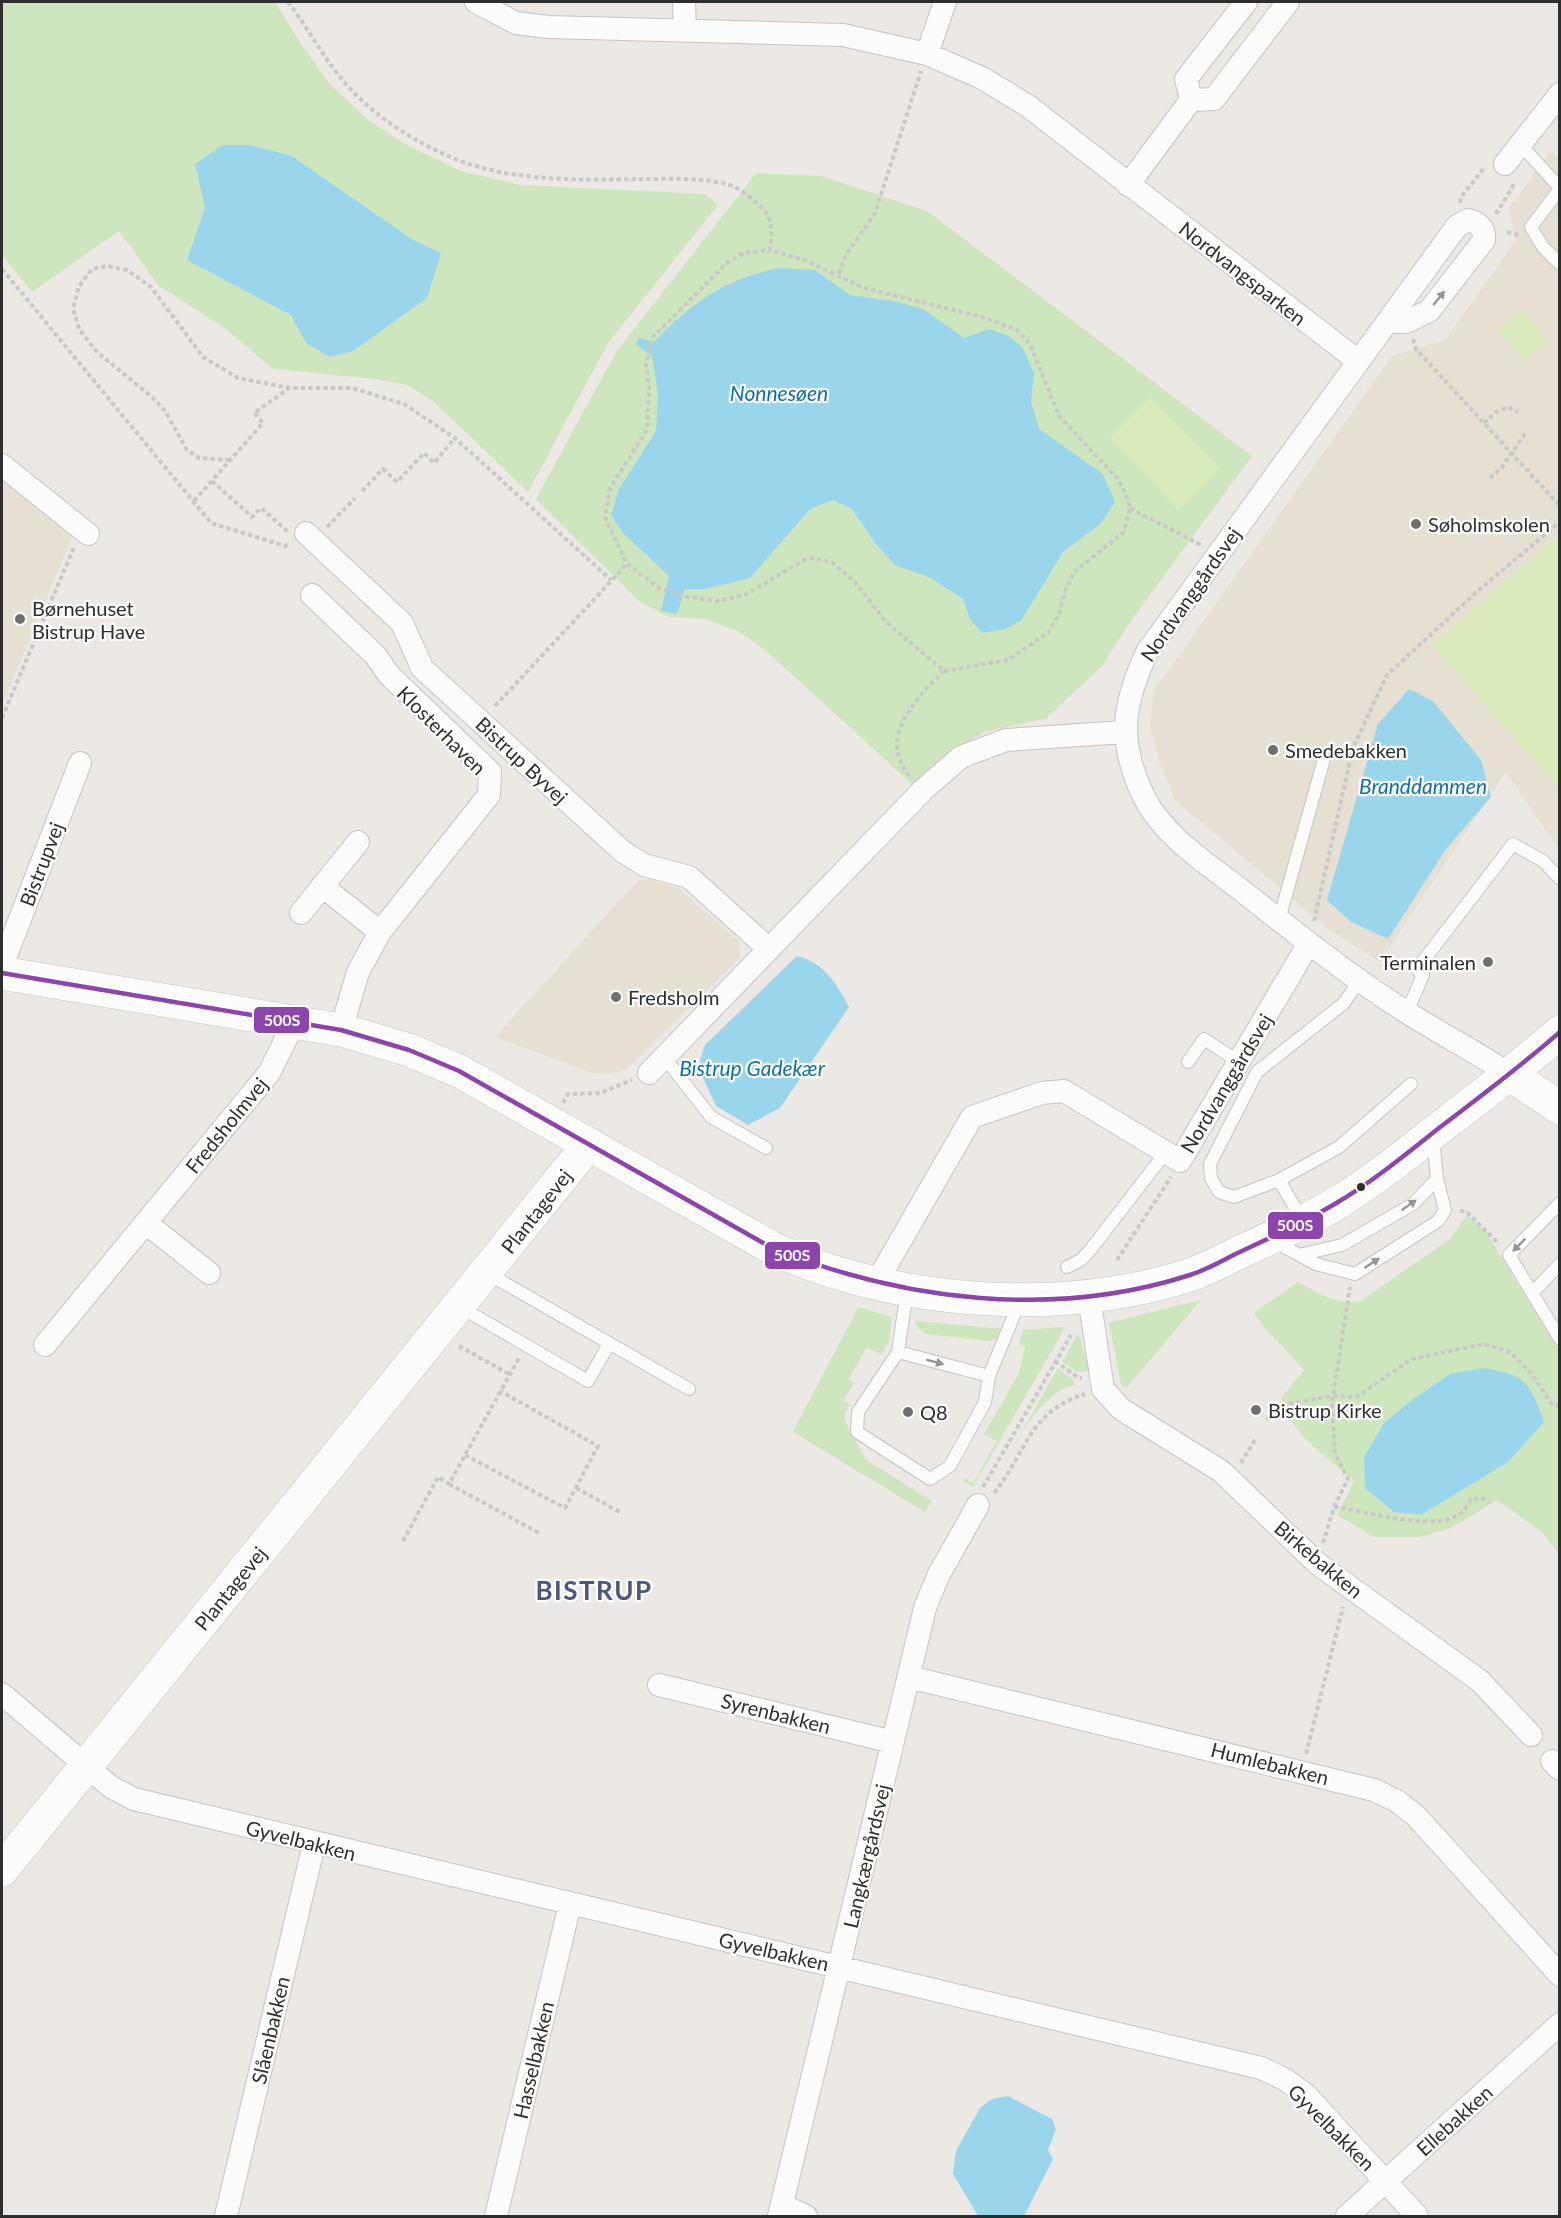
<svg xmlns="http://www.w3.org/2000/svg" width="1561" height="2218" font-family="Lato,sans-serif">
<rect width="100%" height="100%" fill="#ece8e4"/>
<path fill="#e6e0d3" d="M1551,151L1560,161L1559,850L1506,772L1380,962L1328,929L1175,800L1159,761L1150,727L1153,692L1392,356L1445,340L1516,240L1508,209Z
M2,474L74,533L2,706Z
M649,879L678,888L740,942V958L627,1069L609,1074L592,1073L495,1037L638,880Z"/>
<path fill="#cee6be" d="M2,2H275L301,44L330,84L367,119L405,144L461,171L521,185L705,194L718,205L608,343L528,492L434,402L407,385L374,379L273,369L226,329L158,285L119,231L32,292L2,255Z
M756,173L821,176L927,211L1252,456L1128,625L1104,664L1047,718L984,732L938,761L913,785L764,649L738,631L705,619L669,617L640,602L536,499L616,352Z
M1467,1215L1486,1232L1559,1351V1554L1542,1532L1497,1500L1451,1528L1420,1537H1374L1337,1515L1354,1481C1326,1456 1292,1436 1281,1398L1304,1370L1262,1325L1254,1313L1298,1282C1318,1293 1337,1306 1361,1301L1451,1238Z
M1201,1300L1126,1388L1121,1384L1109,1323Z
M858,1307L892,1317L889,1342L881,1355L867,1347L848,1380L854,1383L843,1401L850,1405L845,1413V1421L866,1460L932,1501L925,1512L793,1432Z
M915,1321L1005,1329L1001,1336L989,1341L926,1334L918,1328Z
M1060,1327L1065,1328L973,1487L963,1481L965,1478L973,1483L997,1441L984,1434L1019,1373L1025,1347L1019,1343L1023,1330Z
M1077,1335L1080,1337L1089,1371L1078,1372L1062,1362Z
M1058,1368L1074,1380L1075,1385C1037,1392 1007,1460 988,1491Z"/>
<path fill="#d9eabb" d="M1521,310L1548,341L1525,361L1498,330Z
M1150,397L1220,469L1179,510L1109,438Z
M1559,535V789L1432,644Z"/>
<path fill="#99d6ec" d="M223,145H250L292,156L410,238L441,253L427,298L353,351L330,357L306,343L291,315L187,260L205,208L195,164Z
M778,268L815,270L850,295L893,301L923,309L964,338L989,329L1009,336L1023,348L1034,373L1031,401L1039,429L1103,474L1115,502L1100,524L1063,552L1021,621L1005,629L982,633L970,619L963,599L931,578L895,565L876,544L852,509L833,500L810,509L750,578L705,589H685L677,614L661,611L669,576L623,533L611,515L619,489L656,431L658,393L652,357L636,344L639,338L654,342C693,302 723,280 778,268Z
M1409,689L1433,701L1481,760L1491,797L1446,849L1388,939L1351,922L1327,900L1378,724Z
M797,956C825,963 836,983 849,1007L780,1108L748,1125L716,1106L698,1067L705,1045Z
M1484,1368C1527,1376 1530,1382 1544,1422L1508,1462L1421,1515L1394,1512L1365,1488L1364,1457L1384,1423L1412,1400L1450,1374Z
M1008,2096L1052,2119L1056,2129L1048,2150L1053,2159L1024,2216H978L953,2174L956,2151L980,2108L992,2099Z"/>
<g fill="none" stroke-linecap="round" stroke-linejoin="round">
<g stroke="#c5c4c5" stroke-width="14">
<path id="lane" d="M1520,144L1560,188
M1560,189L1531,227L1543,247L1560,264
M1279,920L1324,759
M1407,1012L1423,975L1417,969L1513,844L1543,861L1560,879
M664,1057L711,1117L766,1148
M1188,1062L1204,1039L1239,1062
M1279,1180L1234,1197L1219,1192L1211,1178L1210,1164L1257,1072L1344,1003L1360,979
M1560,1203L1509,1255L1560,1339
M1302,1220L1279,1180L1339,1147L1411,1084
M1273,1241L1316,1264L1355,1274L1438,1221L1445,1210L1437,1179L1433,1137
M1299,1255L1342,1245L1413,1204L1437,1179
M1067,1267L1081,1260L1091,1249L1166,1152
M487,1273L689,1389
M907,1291L898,1352L989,1376L1019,1303
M1532,1293L1560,1264
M460,1307L588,1381L609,1344
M898,1352L858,1412L857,1432L930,1479L950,1466L985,1402L989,1376"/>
</g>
<g stroke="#c5c4c5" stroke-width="24">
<path id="street" d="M476,2L516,23L548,27L843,35L927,54L982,78L1028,106L1358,361
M684,2L685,30
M927,54L945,2
M1191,100L1214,99L1288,2
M1191,100L1186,79L1246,2
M1505,164L1560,94
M1128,185L1191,100
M1389,321L1406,322L1429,311L1484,240C1485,229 1479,222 1468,220L1457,226L1147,652C1123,704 1117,740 1143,795C1162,835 1206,863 1240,889C1294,932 1349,976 1408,1013C1441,1034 1476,1052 1509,1074
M2,465L88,534
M306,533L402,623L422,668L622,851L644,865L689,877L769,949
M312,595L375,655L389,675L490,772L489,795L380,932L358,972L341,1030
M322,886L380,932
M301,913L358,842
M2,966L80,763
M649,1073L923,790L961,757L1006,740L1124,732
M146,1223L209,1273
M876,1283L972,1117L1042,1093L1064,1091L1180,1161L1309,943
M1089,1297L1103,1389L1121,1409L1221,1471L1318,1564L1480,1681L1531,1735
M45,1345L269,1073L295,1021
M909,1677L1374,1790L1397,1801L1416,1816L1560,1975
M659,1685L893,1742
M2,1694L111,1787L134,1799L1261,2068L1286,2080L1306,2095L1417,2216
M1552,1761L1560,1769
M782,2205L806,2216
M226,2216L314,1844
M496,2216L570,1904
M779,2216L925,1608L938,1576L978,1505
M1347,2216L1560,2024"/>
</g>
<g stroke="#c5c4c5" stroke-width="34">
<path id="secondary" d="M2,973L341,1030L409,1050L459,1071L774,1249C897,1305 1061,1316 1190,1275C1207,1269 1224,1260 1240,1252C1275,1236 1312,1219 1345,1198C1381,1175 1416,1146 1450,1120C1487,1091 1525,1063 1560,1032
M1509,1074L1560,1108
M2,1870L589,1144"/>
</g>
<path stroke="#c9c9c8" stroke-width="4" stroke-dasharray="4.5 3" stroke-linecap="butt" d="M288,2C308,28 324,59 346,84C375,117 417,144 458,160C515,182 582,180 642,179C671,179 705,177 733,186C738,188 743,193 748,196C772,213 773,221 770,250L804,260L864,288L986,318L1017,330L1030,344L1059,416L1118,479L1125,493L1130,508L1124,532L1074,572L1065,591L1059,614L1048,633L1008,660L944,671L886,622L853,580L833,563L814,558L804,560L745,595L717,601L688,597L659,588L627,564L605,517L610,488L647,430L649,389L646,364L653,337L728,262L744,253L770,250
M1460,203L1461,197L1485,167
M1496,214L1513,186L1512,182
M1507,232L1518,235
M2,269L211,523L285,546L290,543
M839,274L846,255L875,213L921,71
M1413,339L1416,349L1560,506
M1484,423L1496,412L1508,407L1518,412
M230,460L199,458L187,450L165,411L152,397L97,352L79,329L73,309L79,286L92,269L107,266L127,270L151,287L203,357L238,378L290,388H352L404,404L455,438L611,580
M212,481L252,517L261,508L288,532
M362,491L383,469L397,482L424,453L434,463L455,438
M194,501L263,423L254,413L288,389
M1130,508L1201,545
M327,527L355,498
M495,706L627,564
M2,718L74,547
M910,776C876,739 917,697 944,671
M1314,921L1353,748L1387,675L1480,589L1560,522
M563,1103L568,1094L600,1093L632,1080
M1460,1211H1466L1499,1244
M1117,1260L1171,1177
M459,1346L509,1374
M1055,1361L1079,1378H1082
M1267,1420L1275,1406L1333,1396L1356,1397L1412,1359L1484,1344L1510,1352L1531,1373L1552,1404L1560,1406
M465,1455L565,1508L598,1446L500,1391
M1241,1463L1256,1438
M449,1484L541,1534
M983,1487L1071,1335
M576,1488L622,1513
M994,1493C1027,1452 1028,1412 1085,1394
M1334,1507C1365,1510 1438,1535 1463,1511C1466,1508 1469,1503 1471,1499L1482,1498L1489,1503
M403,1541L438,1477L449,1484L519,1358
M1323,1543L1334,1507L1348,1479L1335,1454L1332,1404L1350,1287
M1306,1754L1343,1607"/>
<use href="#lane" stroke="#fcfcfb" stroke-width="12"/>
<use href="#street" stroke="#fcfcfb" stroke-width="22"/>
<use href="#secondary" stroke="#fcfcfb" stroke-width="33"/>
<path stroke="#c9c9c8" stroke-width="4" stroke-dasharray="4.5 3" stroke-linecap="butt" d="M1490,478L1502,467L1527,431"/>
<g stroke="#fff" stroke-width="9">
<path id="bus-1" d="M2,973L341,1030L409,1050L459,1071L774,1249C906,1301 1053,1319 1190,1275C1209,1269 1226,1258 1244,1250C1274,1236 1304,1222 1333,1205C1371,1183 1405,1155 1439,1128C1480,1097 1521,1066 1560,1032"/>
</g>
<use href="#bus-1" stroke="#8e44ad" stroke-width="4.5"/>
</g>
<defs><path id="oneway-solid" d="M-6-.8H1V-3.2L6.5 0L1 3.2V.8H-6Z" transform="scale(1.5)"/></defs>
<g fill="#959594">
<use href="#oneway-solid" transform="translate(1439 298) rotate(-51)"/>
<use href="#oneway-solid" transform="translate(1409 1205) rotate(-35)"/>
<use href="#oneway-solid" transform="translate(1519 1245) rotate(134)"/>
<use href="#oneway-solid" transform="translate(1372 1263) rotate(-33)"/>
<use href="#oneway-solid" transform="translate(935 1362) rotate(15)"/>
</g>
<g fill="#706f6e" stroke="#fff" stroke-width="2">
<circle cx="1416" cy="524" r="6"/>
<circle cx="20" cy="619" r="6"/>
<circle cx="1273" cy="750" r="6"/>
<circle cx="1488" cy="962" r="6"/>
<circle cx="616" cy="997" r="6"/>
<circle cx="1256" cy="1410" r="6"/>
<circle cx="908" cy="1412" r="6"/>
</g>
<circle fill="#2e2e2e" stroke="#fff" stroke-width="2" cx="1361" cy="1187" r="5"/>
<g text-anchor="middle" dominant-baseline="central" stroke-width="4.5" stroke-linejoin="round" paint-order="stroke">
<g font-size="20" fill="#2e2e2e" stroke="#fff">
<text transform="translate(1243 273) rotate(38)">Nordvangsparken</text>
<text transform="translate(1190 594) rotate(-55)">Nordvanggårdsvej</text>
<text transform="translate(442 730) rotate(45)">Klosterhaven</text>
<text transform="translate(522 760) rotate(43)">Bistrup Byvej</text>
<text transform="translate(41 864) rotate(-69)">Bistrupvej</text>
<text transform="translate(1226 1083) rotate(-59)">Nordvanggårdsvej</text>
<text transform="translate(226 1125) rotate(-51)">Fredsholmvej</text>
<text transform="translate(536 1211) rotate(-52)">Plantagevej</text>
<text transform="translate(1319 1559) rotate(40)">Birkebakken</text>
<text transform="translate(230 1588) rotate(-51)">Plantagevej</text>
<text transform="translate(776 1713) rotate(14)">Syrenbakken</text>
<text transform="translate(1270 1763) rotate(14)">Humlebakken</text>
<text transform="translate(301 1840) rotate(14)">Gyvelbakken</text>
<text transform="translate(866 1856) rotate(-77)">Langkærgårdsvej</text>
<text transform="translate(774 1951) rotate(13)">Gyvelbakken</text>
<text transform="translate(270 2030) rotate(-77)">Slåenbakken</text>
<text transform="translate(533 2060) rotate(-77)">Hasselbakken</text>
<text transform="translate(1454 2120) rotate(-42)">Ellebakken</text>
<text transform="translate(1332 2127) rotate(45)">Gyvelbakken</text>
</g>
<g font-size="20" fill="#2e2e2e" stroke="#fff" text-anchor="start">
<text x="1428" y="524">Søholmskolen</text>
<text x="32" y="608">Børnehuset<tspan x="32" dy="23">Bistrup Have</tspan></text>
<text x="1285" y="750">Smedebakken</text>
<text x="1476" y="962" text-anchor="end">Terminalen</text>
<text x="628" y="997">Fredsholm</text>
<text x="1268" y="1410">Bistrup Kirke</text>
<text x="920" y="1412">Q8</text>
</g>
<g font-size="21" font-style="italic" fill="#0d6fa3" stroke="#fff">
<text x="779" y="392">Nonnesøen</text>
<text x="1423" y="785">Branddammen</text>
<text x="752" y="1067">Bistrup Gadekær</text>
</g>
<g font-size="26" font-weight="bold" letter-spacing="1.5" fill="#4d5680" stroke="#fff">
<text x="594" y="1590">BISTRUP</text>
</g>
</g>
<g stroke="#fff" stroke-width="2">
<rect x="253" y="1006" width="57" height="28" rx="6" fill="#8e44ad"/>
<rect x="1267" y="1211" width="57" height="29" rx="6" fill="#8e44ad"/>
<rect x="764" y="1241" width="57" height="29" rx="6" fill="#8e44ad"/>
</g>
<g font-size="16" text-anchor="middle" font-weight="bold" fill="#fff">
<text x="282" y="1026">500S</text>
<text x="1295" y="1231">500S</text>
<text x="792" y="1261">500S</text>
</g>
<rect width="1561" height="2218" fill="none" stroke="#2e2e2e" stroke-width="6"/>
</svg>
